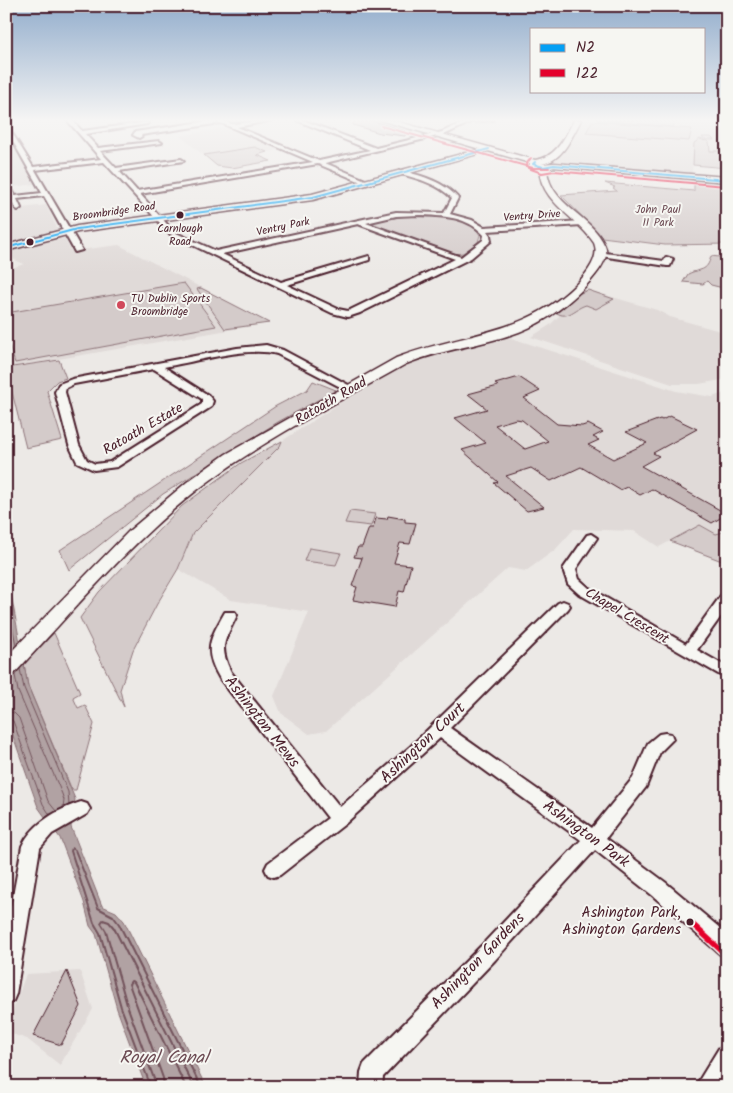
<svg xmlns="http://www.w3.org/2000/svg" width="733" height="1093" font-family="Kalam,sans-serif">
<rect width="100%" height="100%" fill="#ece9e6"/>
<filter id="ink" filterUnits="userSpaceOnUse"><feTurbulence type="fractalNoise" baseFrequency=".02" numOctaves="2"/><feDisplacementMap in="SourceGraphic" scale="10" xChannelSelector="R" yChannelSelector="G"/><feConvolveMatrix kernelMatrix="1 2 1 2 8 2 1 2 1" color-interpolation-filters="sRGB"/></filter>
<g filter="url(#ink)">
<path fill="#e0dad8" d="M582,120H727V157H715L694,143L692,175L561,164L555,162L553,160L576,133Z
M228,127L279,150L257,154L271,161L232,168L217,166L180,136Z
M6,133L13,146L11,147L15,149L35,184L6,188Z
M46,205L58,230L53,233L11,241L16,243L6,246V210Z
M55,238L65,239L71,251L119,245L269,323L6,368V270L24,264L6,256V251Z
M588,290L657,310L670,317L727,333V379L699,384H672L531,337L550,325L560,315L557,313L578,294Z
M508,337L676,391L712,397L727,392V531L716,534L700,525L659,547L634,531L574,529L555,550L526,571L508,568L326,731L309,734L281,713L274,696L309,612L231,600L178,569L193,533L280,446L282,441L380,377L421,359Z
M80,971L93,1009L60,1065L27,1039L6,1032V1029L26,974Z"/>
<path fill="#d4cbca" stroke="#8f757a" d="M597,120H676L673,127Z
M592,121L692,129L689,141L586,133Z
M702,137H711L714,140H705L709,142L710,151H723L727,156V168L693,165L694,143L700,139L705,141Z
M255,147L267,152L257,155L271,161L232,168L217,166L204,155Z
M694,180L727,182V244L665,245L602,237L561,195L617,191L613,188L615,187L605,183L694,191Z
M413,215C431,216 470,216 480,235L478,242L463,253L454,254L370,225L371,222Z
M711,256L727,258V289L711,285L707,281L703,284L683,282L688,274C700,268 707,273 711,256Z
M184,283L216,326L15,363L6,335V313Z
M201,288L269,323L225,329L197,289Z
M588,290L614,299L596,309L586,305C575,308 568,320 557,313L578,294Z
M59,360L66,378L57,381L47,391L62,440L26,448L6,368Z
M313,381L336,390L278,422L163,494L69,570L60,550L276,406L307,390Z
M282,441L280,446L193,533L178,569L157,604L133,650L120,690L124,707L80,618L99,592L182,506L241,463Z
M350,511L375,514L371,526L345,523Z
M700,525L716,534L727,531V563L670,541Z
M309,548L341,553L336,565L304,561Z
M54,633L80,693L73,697L78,708L85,705L94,724L76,790H72L28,686L24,664Z"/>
<path fill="#b1a2a3" stroke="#886e73" d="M6,567L28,686L75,799L71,827L102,906L116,912L124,921L206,1087H146L117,1009L96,934L90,926L84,902L60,838L38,807L6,716Z"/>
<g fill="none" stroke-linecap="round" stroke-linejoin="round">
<path stroke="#73535b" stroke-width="1" d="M6,595L16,645
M20,669L24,688L68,792L69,805
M15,675L18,691L62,794L64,800L63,808
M6,711L14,713L19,718L48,801L56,811
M6,717L13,721L43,804L50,815"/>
<path stroke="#73535b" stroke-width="2" d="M151,1087L121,1007L100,933L94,923L71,851L72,848L75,850L98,908L113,916L119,924L201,1087
M157,1087L127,1005L106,931L101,923L103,920L109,922L114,928L194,1087
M164,1087L163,1078L129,984L131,981L134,982L186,1087"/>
</g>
<path fill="#c4b7b7" stroke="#4a1f2b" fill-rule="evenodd" d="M354,120H370L406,131L405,136L380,133L353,125Z
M519,377L540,391L524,398L557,424L582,426L588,424L603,432L593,437L599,440L588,445L613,459L647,443L626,432L660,419L662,420L670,416L697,429L653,453L659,456L641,466L727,514L712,523L652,489L640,495L627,487L620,490L581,467L551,481L531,468L506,476L544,507L527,511L494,483L498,482L462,450L486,443L455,418L487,409L468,394L498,386L495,384ZM516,419L522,420L548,441L525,449L495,425Z
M388,516L405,519V522L416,523L410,544L400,543L394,563L411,565L404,592L399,591L395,607L353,600L357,587L352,586L362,558L354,557L358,547H362L369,528H373L376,518L387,519Z
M67,971L81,1006L61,1045L33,1036Z"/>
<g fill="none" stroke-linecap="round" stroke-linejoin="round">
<g stroke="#4a1f2b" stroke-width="4">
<path id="street" d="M67,120H72L82,131L149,122L147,124L85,134L98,148L159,141L162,143L100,151L116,168L181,159L184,161L119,171L137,191L313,162L221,123L141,135L142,136L139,138L133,135L135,132L215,120H222L232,124L273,120L237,127L319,161L370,150L296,120H303L376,148L442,132L468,120H493L471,122L446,134L325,163L368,181L366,184L318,164L140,194L174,232L216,251L396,212L444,213L452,198C438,184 419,179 401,174L403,171C423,176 444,182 458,198L450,214L472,220L484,227L582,221L585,223L582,225L487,231L490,235L491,241L471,258L360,313L348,317L332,313L170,234L104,162L35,170L82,250L75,252L44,196L17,199L21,208L18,210L15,208L6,190L7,188H11L15,196L42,193L6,129V123L33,167L101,159ZM419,215C442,216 467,216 484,235L483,240L461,257L366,223L396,216ZM358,224L455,259L348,311L338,309L287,285L369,260V256L281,282L222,254Z
M598,252L664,261L666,257L673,259L670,266H667L601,256L597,254Z
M266,345L283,350L356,389L351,392L348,391L277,354C248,346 195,362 164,367L208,395L213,401L211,407L117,467L94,470L77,462L69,445L55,392L59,384L72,379L237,348ZM154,369L202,399V404L110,462L95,464L87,460L79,445L65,392L66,388L74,384Z
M591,534L597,538L576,569L579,579L589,588L686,644L722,594L727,593V608L697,650L727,667V679L579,594L568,584L563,569L587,535Z
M563,601L568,603L570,606L568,609L450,728L592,828L633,778L648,743L659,734L665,733L671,734L673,739L660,752L646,787L606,838L665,882L727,934V957L720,954L652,895L595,850L495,960L383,1077L382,1087H360L361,1072L364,1064L481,946L581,840L440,738L345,824L280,875L274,877L268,875L265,869L268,863L328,818L220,679C203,650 209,640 225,612H235L237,615C225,641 218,645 231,672L340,807L411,746L558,603Z
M81,802L87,804L90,809L87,814L52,834L40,848L16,994L13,1001L6,1004V935L22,846C33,823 57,810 81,802Z
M727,1045V1075L719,1087H695L719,1048Z"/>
</g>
<g stroke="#4a1f2b" stroke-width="3">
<path id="secondary" d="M380,120H392L535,160C556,158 565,137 574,120H581C572,137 562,162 541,164L554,163L727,177V182L554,167L547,169C549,205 592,215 605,246C610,257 599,271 592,279C573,301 546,322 519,332C482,346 442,349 406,364C337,403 264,439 201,487C131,541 73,611 13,675L6,678V657L130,530L187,482L226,454L396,358C465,331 529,337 583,277C591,267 599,255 594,243C577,217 540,202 539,168L530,166V163L488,151L313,200L78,232L6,251V245L77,226L312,194L480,149Z"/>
</g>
<use href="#street" fill="#f6f6f2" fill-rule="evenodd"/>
<use href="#secondary" fill="#f6f6f2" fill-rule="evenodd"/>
<g stroke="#f6f6f2" stroke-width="4">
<path id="bus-1" d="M535,162L533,164L543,167L554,165L727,180
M6,248L77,229L313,197L489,149"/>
</g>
<g stroke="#f6f6f2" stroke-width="4">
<path id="bus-2-far1" d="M381,126L533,168H549
M531,158L527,163L528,168L542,173L554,171L726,186"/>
</g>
<g stroke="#f6f6f2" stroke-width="9">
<path id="bus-2" d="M690,922L723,952"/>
</g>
<use href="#bus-1" stroke="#049ff4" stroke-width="2"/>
<use href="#bus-2-far1" stroke="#e4002b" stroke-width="2"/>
<use href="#bus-2" stroke="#e4002b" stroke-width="5.5"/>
</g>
</g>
<linearGradient id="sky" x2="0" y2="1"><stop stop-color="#92adcc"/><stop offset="0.44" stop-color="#f6f5f4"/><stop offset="1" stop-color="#f6f5f4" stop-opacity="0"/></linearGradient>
<rect width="733" height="273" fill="url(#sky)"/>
<g fill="#4a1f2b" stroke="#f6f6f2" stroke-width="2">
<circle cx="180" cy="215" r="4.5"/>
<circle cx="30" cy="242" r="4.5"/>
<circle cx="690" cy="922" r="4.5"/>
</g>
<circle fill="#d1495b" stroke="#f6f6f2" stroke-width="2" cx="121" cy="305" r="5"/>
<g text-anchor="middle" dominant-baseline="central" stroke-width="4" stroke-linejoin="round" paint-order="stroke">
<g font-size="11" fill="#6c4a53" stroke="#f6f6f2">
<text x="658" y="210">John Paul<tspan x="658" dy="13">II Park</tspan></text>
</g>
<g font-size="11" fill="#4a1f2b" stroke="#f6f6f2">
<text transform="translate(114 212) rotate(-8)">Broombridge Road</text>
<text transform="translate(532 216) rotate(-4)">Ventry Drive</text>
<text transform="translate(283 227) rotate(-12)">Ventry Park</text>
</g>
<g font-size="11" fill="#4a1f2b" stroke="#f6f6f2">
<text x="180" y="229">Carnlough<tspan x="180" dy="13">Road</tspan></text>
</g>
<g font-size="11" fill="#4a1f2b" stroke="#f6f6f2" text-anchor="start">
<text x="131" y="299">TU Dublin Sports<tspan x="131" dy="13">Broombridge</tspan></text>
</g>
<g font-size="14" fill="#4a1f2b" stroke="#f6f6f2">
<text transform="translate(331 401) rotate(-30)">Ratoath Road</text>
<text transform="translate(143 429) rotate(-30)">Ratoath Estate</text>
<text transform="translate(627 616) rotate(31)">Chapel Crescent</text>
</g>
<g font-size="15" fill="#4a1f2b" stroke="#f6f6f2" text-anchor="end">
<text x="681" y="913">Ashington Park,<tspan x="681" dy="17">Ashington Gardens</tspan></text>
</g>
<g font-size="16" fill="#4a1f2b" stroke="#f6f6f2">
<text transform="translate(262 722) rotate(52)">Ashington Mews</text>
<text transform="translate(423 743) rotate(-43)">Ashington Court</text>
<text transform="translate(586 834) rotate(36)">Ashington Park</text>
<text transform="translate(478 961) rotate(-46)">Ashington Gardens</text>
</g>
<g font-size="18" font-style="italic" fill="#6e4d55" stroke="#f6f6f2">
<text x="164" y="1058">Royal Canal</text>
</g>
</g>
<rect width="733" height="1093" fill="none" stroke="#f6f6f2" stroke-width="25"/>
<rect x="12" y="12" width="708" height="1068" fill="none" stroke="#4a1f2b" stroke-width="2" filter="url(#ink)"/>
<rect x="530" y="28" width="175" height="65" fill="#f6f6f2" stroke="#b1a0a2"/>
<rect x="540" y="44" width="25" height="8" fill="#049ff4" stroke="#b1a0a2"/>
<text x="576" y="52" font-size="15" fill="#4a1f2b">N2</text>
<rect x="540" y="69" width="25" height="8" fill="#e4002b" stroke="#b1a0a2"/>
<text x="576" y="78" font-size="15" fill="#4a1f2b">122</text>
</svg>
